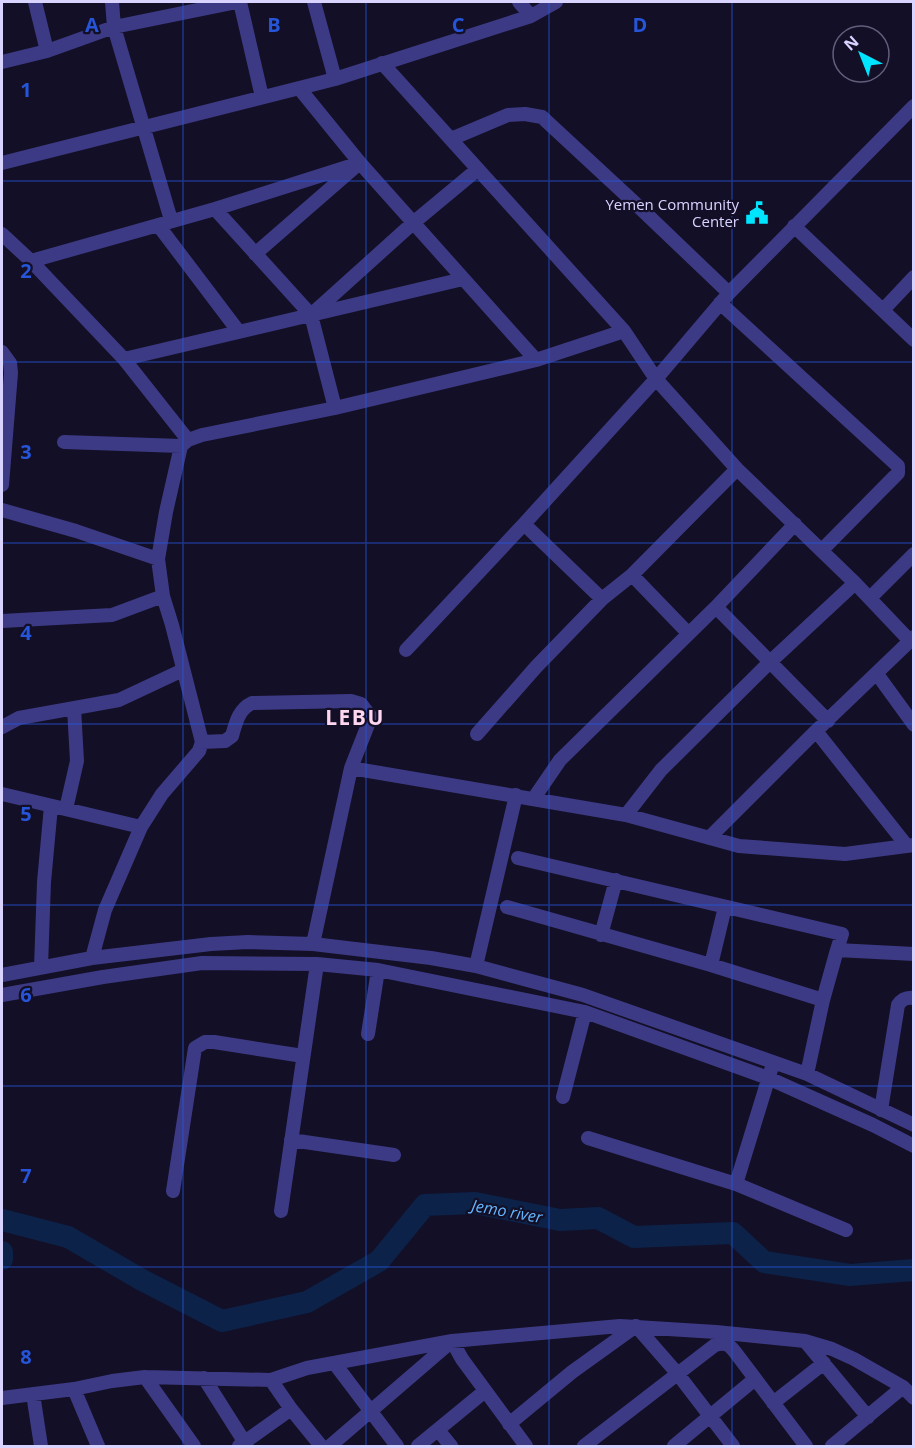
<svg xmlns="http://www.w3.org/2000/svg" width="915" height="1448" font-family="'Open Sans',sans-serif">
<rect width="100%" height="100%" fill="#130f26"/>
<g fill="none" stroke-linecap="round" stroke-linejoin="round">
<path stroke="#0c2248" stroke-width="22" d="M2,1220L68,1237L142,1280L222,1321L307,1302L379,1261L425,1205L475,1203L560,1220L598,1218L634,1237L733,1233L764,1262L850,1275L914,1270
M2,1252V1259"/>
<path stroke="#3d3a85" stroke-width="14" d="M35,2L47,51
M112,2L114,27L171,220
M240,2L262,97
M314,2L335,79
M519,2L531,16
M2,62L47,51L114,27L237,2
M382,63L624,331L656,379L737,469L855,583L910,641
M299,88L360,163L536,360
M451,139L508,115L525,114L542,117L638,206L729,293
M2,163L335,79L531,16L556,2
M215,209L311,315L335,408
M158,225L239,332
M794,226L914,340
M2,234L31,261L124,359L188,440
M255,254L355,167
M31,261L215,209L360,163
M720,303L898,466V473L822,550
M883,310L914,277
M312,314L413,223L478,169
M2,352L10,363L11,373L2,485
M124,359L463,279
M64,442L181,446
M2,510L76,531L158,559
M524,524L602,599
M632,575L688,633
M870,598L914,554
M716,607L828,721
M2,621L112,615L163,596
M406,650L524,524L656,379L729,293L914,106
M877,674L914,725
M2,727L19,718L119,700L183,670
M477,734L536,667L602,599L632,575L737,469
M202,742L225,741L232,736C236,722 239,709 252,703L351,701L361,704L371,717L351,768
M2,794L141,827
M534,798L560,760L716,607L795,524
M66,809L77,761L74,708
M626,815L661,770L770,662L855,583
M709,838L816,731
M907,846L816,731L914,637
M518,858L842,934L837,950L914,954
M507,907L711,965L823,1000L837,950
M601,935L616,880
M313,944L351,768L626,815L739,846L845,854L914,845
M92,958L105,910L141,827L162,794L199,751L202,742L172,625L163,596L158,559L166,512L181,446L188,440L202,435L335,408L536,360L624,331
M711,965L725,907
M476,966L516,795
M41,967L44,882L51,806
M2,975L92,958L211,944L248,942L313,944L431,958L476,966L583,995L807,1074L914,1125
M2,995L103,977L202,963L317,964L378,970L585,1012L768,1078L873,1125L914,1146
M368,1034L378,970
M807,1074L823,1000
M563,1097L585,1012
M881,1110L898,1005C902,999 906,997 914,998
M588,1138L736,1184L846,1230
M291,1140L394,1155
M736,1184L771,1070
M173,1191L195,1048L205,1042H214L303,1056
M281,1211L317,964
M805,1341L868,1417
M335,1364L397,1446
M145,1377L194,1446
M204,1378L247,1446
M271,1380L291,1409L321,1446
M33,1394L41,1446
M2,1398L74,1389
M773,1403L824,1363
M509,1424L572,1372L636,1326L677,1373L733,1446
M438,1430L451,1446
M98,1446L74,1389L112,1381L145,1377L271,1380L307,1368L452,1341L462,1359L526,1446
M239,1446L291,1409
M330,1446L452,1341L620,1326L716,1332L805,1341L832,1349L854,1359L903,1387L914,1398
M418,1446L485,1391
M584,1446L715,1345C725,1342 729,1344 735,1352L806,1446
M674,1446L755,1379
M832,1446L903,1387"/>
</g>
<path fill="none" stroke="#2655da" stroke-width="1.5" stroke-opacity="0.55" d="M183,2V1446M366,2V1446M549,2V1446M732,2V1446M2,181H914M2,362H914M2,543H914M2,724H914M2,905H914M2,1086H914M2,1267H914"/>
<defs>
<g id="civic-bare" transform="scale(1.8)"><path d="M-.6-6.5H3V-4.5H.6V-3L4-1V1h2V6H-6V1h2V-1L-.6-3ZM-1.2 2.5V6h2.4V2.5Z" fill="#00e5ff" stroke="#130f26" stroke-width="2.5" paint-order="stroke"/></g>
</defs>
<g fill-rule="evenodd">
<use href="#civic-bare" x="757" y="213"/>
</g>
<g text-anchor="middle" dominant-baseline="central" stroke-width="4.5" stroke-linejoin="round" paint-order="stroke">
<g font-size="15" fill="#d9d4ff" stroke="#130f26" text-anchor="end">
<text x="739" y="204">Yemen Community<tspan x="739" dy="17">Center</tspan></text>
</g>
<g font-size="16" font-style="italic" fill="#62b6ff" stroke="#130f26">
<text transform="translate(507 1211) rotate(10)">Jemo river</text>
</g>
<g font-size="21" font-weight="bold" letter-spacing="1.5" fill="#ffd6f0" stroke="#130f26">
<text x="355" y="717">LEBU</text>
</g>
</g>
<g font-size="20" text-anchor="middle" font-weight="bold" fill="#2655da" stroke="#130f26" stroke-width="4.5" stroke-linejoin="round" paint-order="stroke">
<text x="92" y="32">A</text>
<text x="274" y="32">B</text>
<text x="458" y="32">C</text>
<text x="640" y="32">D</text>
<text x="26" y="97">1</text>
<text x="26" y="278">2</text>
<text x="26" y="459">3</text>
<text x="26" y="640">4</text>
<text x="26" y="821">5</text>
<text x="26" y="1002">6</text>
<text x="26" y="1183">7</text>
<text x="26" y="1364">8</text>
</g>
<rect width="915" height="1448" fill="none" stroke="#d9d4ff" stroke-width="6"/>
<g transform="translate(861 54) rotate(318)"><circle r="28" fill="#130f26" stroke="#625e7d" stroke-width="1.5"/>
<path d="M0-4.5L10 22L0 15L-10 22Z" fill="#00e5ff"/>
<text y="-9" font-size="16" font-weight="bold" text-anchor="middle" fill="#d9d4ff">N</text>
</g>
</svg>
